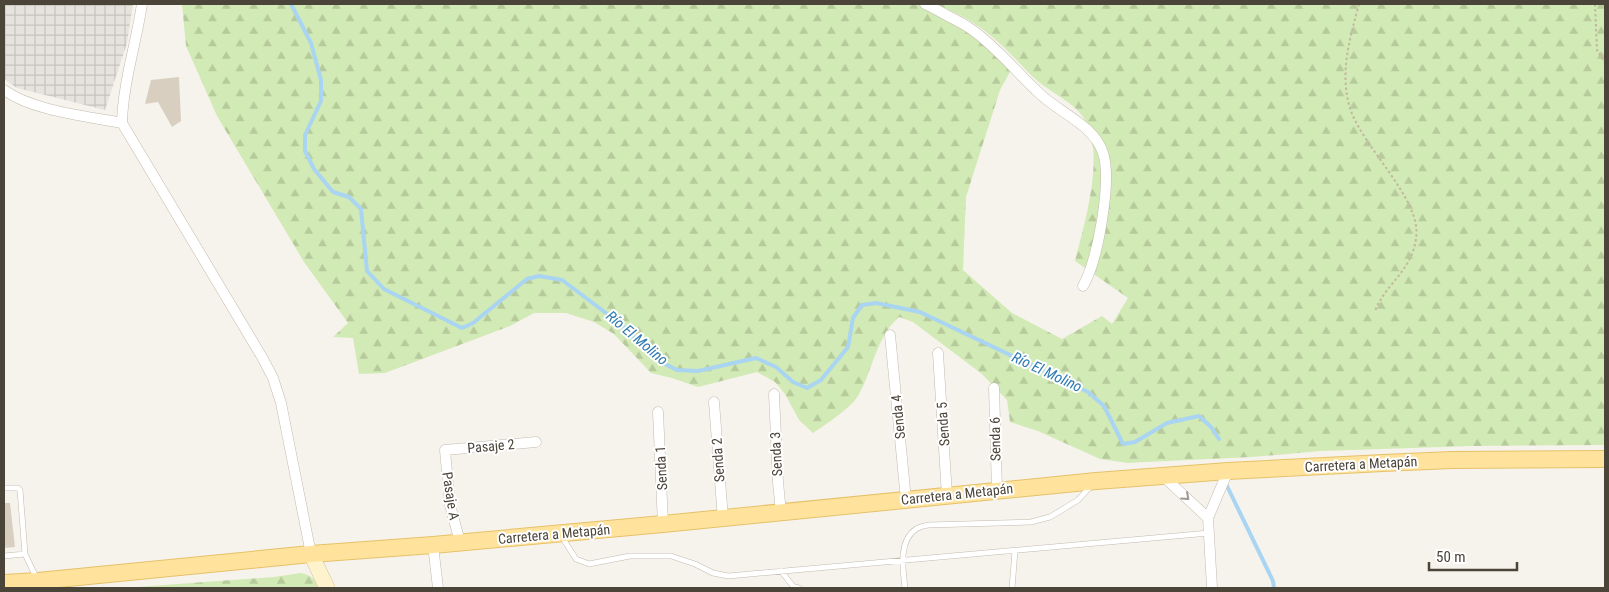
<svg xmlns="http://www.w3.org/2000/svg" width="1609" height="592" font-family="'Roboto Condensed',sans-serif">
<defs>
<pattern id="industrial-grid" width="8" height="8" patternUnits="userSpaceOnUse" patternTransform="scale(1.25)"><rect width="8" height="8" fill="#e6e2dd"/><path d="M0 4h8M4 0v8" fill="none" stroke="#c7c3be"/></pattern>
<pattern id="forest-firs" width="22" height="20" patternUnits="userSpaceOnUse" patternTransform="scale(1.25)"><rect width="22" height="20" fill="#d2eab5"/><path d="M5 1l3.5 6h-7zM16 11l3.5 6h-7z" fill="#b6ca9c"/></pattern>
</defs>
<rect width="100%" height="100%" fill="#f6f3ec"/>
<path fill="url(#industrial-grid)" d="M4,4H133L127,43L105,110L17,88L4,79Z"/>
<path fill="url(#forest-firs)" d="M182,4H919L926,6L981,42L1011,70L1000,90L966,197L963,270L1012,313L1062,339L1102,316L1112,324L1128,298L1075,261C1084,224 1109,146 1080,113C1067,98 1047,91 1032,76C1019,63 1006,48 991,36C975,22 955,12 935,4H1605V445L1472,446L1321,451L1252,457L1145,462L1128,463L1100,459L1038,431L1010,422L1007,400L982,374L913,322L899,317C876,337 873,370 858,396C851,408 825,425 813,433L799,420L785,394L775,382L757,372L698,387L672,378L651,373L614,334L594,322L566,313H534L510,326L385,373L359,374L353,338L333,337L348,323L304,262L217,116L186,46Z
M301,573C311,575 315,579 319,588H123L274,577Z"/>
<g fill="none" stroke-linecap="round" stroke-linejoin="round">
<path stroke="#a9d4f2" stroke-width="4" d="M291,4L311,43L321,80V101L305,135V151L314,169L333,192L349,197L361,209L367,271L384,289L462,328L473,323L527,279L539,276L562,280L618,322L663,363L677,370L698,371L756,358L776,367L793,382L807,388L821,380L848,347L853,318L862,305L876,303L920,312L1088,392L1104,406L1123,444L1135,442L1167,423L1199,416L1211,427L1219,439
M1227,486L1273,581L1274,588"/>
</g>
<path fill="#d8cfc1" d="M179,77L181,121L172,127L158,102L145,104L151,80Z
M4,503H10L15,547L4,548Z"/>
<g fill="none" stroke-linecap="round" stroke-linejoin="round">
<g stroke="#c2bbae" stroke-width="6">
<path id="service" d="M4,488H18L20,490L25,554L36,577
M562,537L576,559L589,564L630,556H671L695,564L713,573L728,576L1209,533
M4,556L25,554
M781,571L793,586L799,588
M905,588C903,570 898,541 916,529C919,527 924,526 928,525L1031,522L1050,517L1065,508L1078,500L1090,487
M1012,588L1015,551"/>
</g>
<g stroke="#c2bbae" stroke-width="11">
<path id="minor" d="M142,4C136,44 123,83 122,123L262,357L273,378L281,403L311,554
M925,4C933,7 940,12 948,16C956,20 964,24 971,29C997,47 1017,73 1040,94C1060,113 1094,125 1103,153C1112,180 1098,261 1083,286
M4,90C33,111 86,116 122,123
M890,335L906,500
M938,353L947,496
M994,388L997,490
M774,394L778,482L781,513
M714,402L723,519
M658,412L663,524
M1164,477L1208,518
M460,542L450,505L445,450L536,442
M433,545L438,588
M1212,588L1208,518L1228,471"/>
</g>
<g stroke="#d6c79b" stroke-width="16">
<path id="secondary" d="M311,554L327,588"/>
</g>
<g stroke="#e6c16a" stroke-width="18">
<path id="primary" d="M4,583L38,581L311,554L433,545L663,524L1096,481L1228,471L1383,463L1452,460L1605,459"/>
</g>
<path stroke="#c4b79f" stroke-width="2" stroke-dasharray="2.5 2.5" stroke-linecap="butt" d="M1359,4C1350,38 1340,70 1349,105C1360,146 1423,199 1416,239C1411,272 1386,283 1375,311
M1595,4L1597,50L1605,63"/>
<use href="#service" stroke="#fff" stroke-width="5"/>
<use href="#minor" stroke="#fff" stroke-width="10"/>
<use href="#secondary" stroke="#fff3cd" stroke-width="15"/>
<use href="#primary" stroke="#ffe39c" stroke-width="16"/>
</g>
<defs><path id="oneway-chevron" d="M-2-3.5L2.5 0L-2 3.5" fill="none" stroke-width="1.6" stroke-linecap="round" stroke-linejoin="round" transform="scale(1.25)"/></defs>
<use stroke="#9c9892" href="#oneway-chevron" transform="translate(1186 497) rotate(42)"/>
<g text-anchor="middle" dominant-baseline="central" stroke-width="4" stroke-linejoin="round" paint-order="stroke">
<g font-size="14" fill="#4b4439" stroke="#fff">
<text transform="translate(898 417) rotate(-96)">Senda 4</text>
<text transform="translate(943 424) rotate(-94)">Senda 5</text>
<text transform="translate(995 439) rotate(-91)">Senda 6</text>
<text transform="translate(491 446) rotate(-5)">Pasaje 2</text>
<text transform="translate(776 454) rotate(-93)">Senda 3</text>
<text transform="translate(718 460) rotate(-94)">Senda 2</text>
<text transform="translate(1361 464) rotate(-3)">Carretera a Metapán</text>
<text transform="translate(661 468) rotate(-93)">Senda 1</text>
<text transform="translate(957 494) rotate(-6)">Carretera a Metapán</text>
<text transform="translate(451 496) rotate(81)">Pasaje A</text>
<text transform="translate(554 534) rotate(-5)">Carretera a Metapán</text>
</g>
<g font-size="15" font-style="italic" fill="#2e7ab2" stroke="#fff">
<text transform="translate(637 338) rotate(40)">Río El Molino</text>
<text transform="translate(1047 372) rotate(25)">Río El Molino</text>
</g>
</g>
<rect width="1609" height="592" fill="none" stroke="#4b4439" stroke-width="10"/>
<path d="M1429 562v8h88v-8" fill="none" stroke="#4b4439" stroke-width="2.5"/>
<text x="1436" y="562" font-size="15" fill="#4b4439" stroke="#ffffff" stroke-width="4" paint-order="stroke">50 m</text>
</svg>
